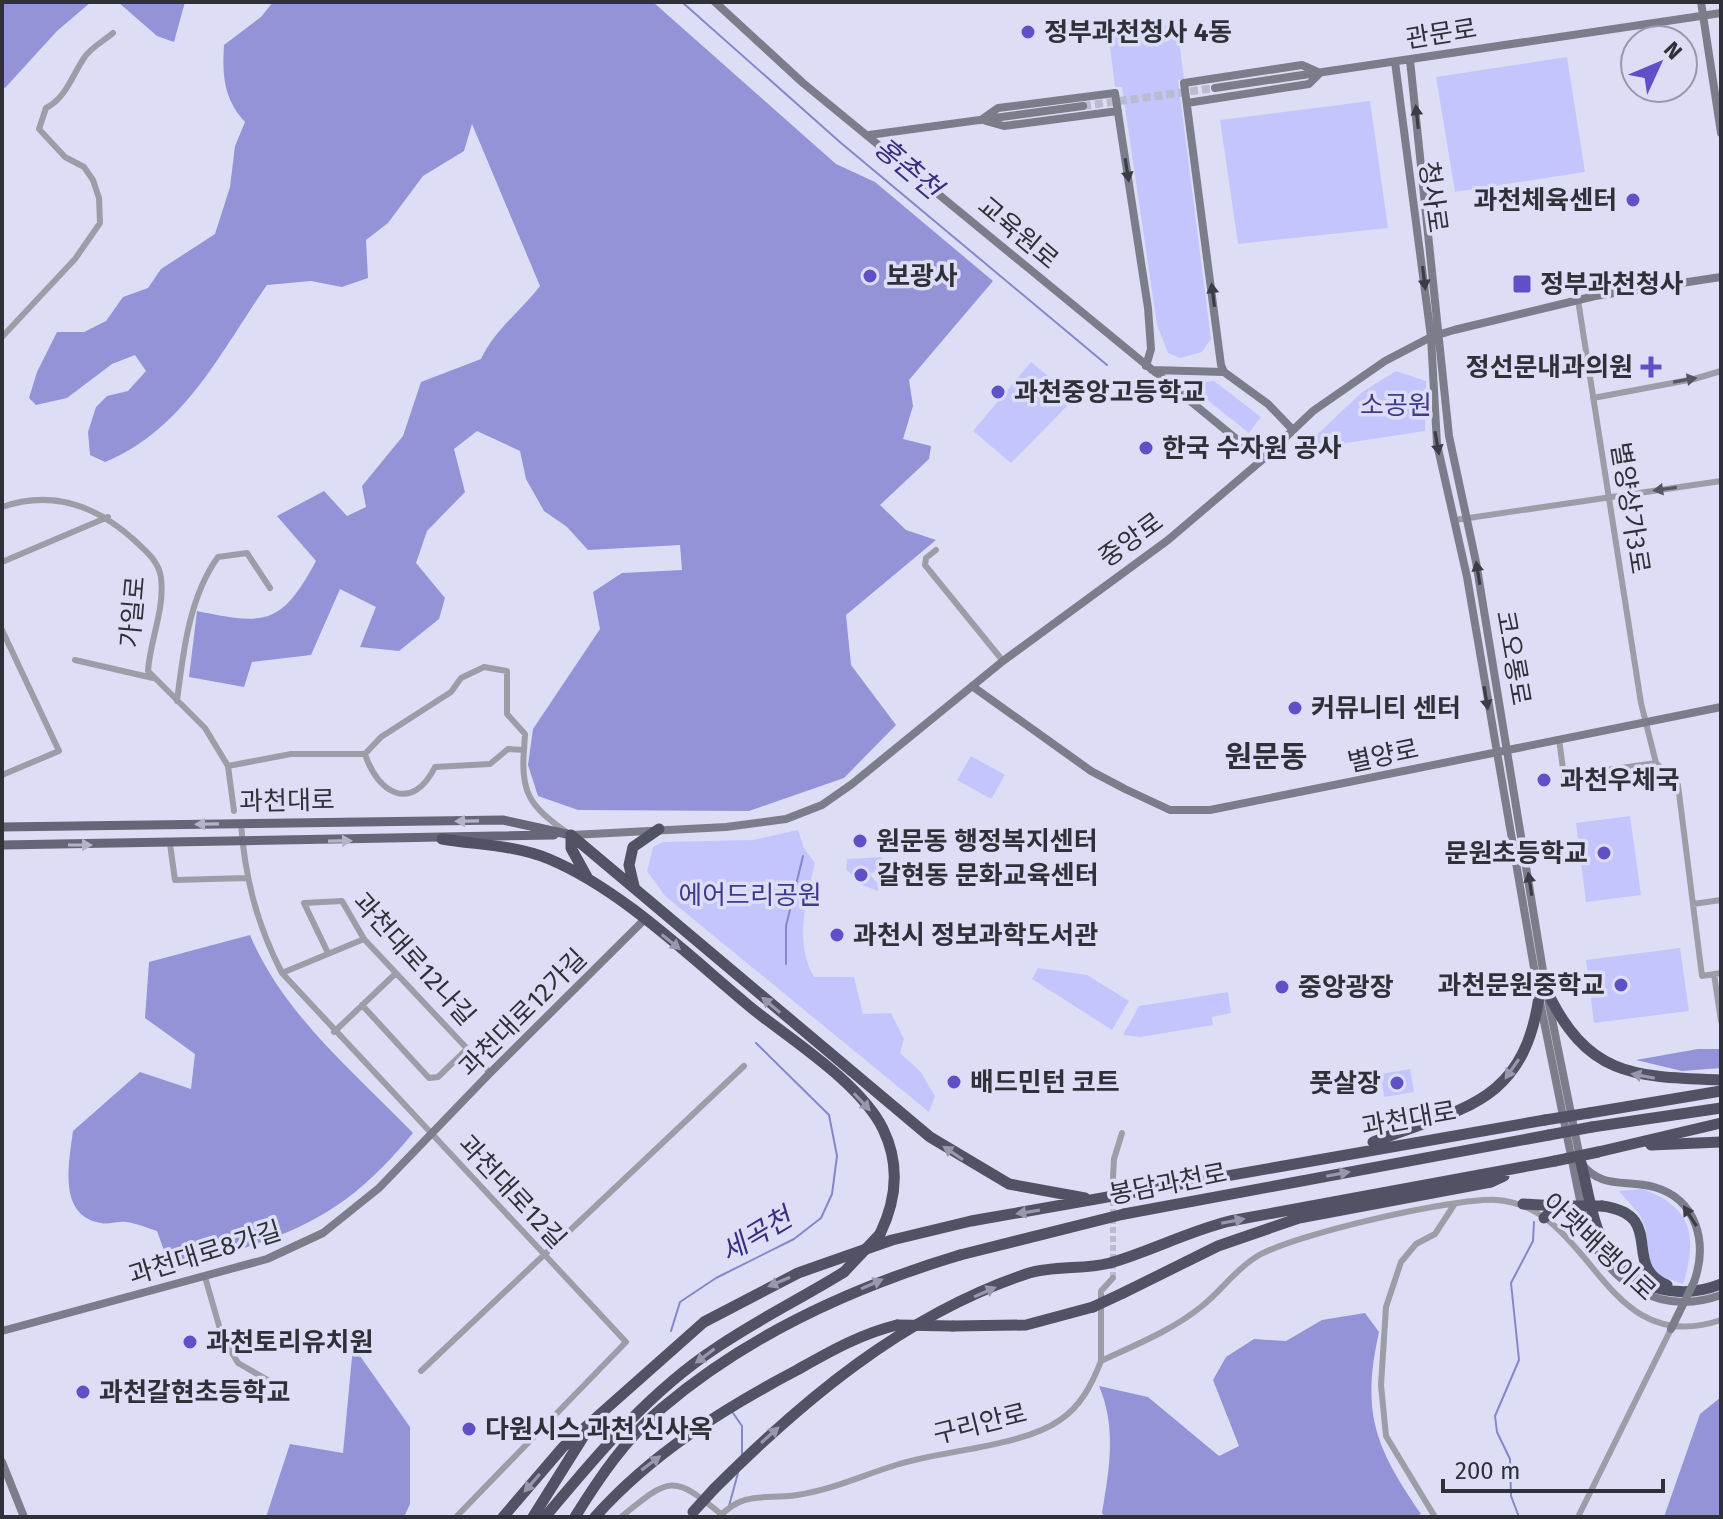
<svg xmlns="http://www.w3.org/2000/svg" width="1723" height="1519" font-family="'Fira Sans','Noto Sans KR',sans-serif">
<rect width="100%" height="100%" fill="#dddef5"/>
<path fill="#c4c5fd" d="M1177,24L1184,79L1178,80L1211,339L1202,352L1180,358L1168,353L1157,325L1122,87H1115L1108,31Z
M1567,57L1585,172L1455,192L1436,77Z
M1370,101L1388,228L1238,244L1220,120Z
M1031,362L1066,391L1067,406L1011,463L973,431Z
M1396,371L1426,381L1425,431L1301,450L1361,393Z
M1214,381L1261,417L1249,433L1196,391L1197,383Z
M971,756L1005,775L991,799L957,780Z
M1630,816L1641,895L1586,902L1576,823Z
M798,830L804,848L815,863C806,899 794,943 814,977H854L863,1014L891,1013L904,1039L900,1053L920,1071L935,1096L929,1112L665,896L647,871L653,847L663,842L753,840Z
M882,857L884,871L869,873L878,884V891L862,885L846,869L847,859Z
M1680,948L1689,1011L1594,1023L1586,960Z
M1038,968L1087,975L1129,1001L1112,1030L1032,979Z
M1228,992L1231,1013L1212,1017L1213,1025L1140,1037L1123,1035L1139,1006Z
M1410,1069L1414,1092L1384,1097L1381,1074Z
M1642,1189C1692,1206 1698,1237 1683,1284L1658,1275L1651,1268L1645,1226L1639,1214L1619,1191Z"/>
<path fill="#9493d8" d="M2,2H91L57,31L5,88L2,86Z
M118,2H185L174,42L157,36Z
M273,2H653L836,164L875,182L993,281L909,380L913,406L903,439L931,446L929,459L880,505L906,530L936,540L846,615L851,665L896,725L844,778L749,811L578,810L538,796L528,765L533,729L600,629L593,592L622,573L682,570L680,545L588,550L567,527L544,511L526,479L520,451L477,431L454,449L465,492L427,531L416,563L445,598L439,619L399,651L360,647L376,607L340,589L311,655L252,662L244,687L189,677L197,611C265,625 281,626 316,561L277,516L324,491L347,516L366,507L362,486L403,436L421,382L481,359C494,330 521,311 540,286L472,124L464,151L423,176L388,223L366,240L368,278L342,287L311,281L267,285C221,351 184,430 105,462L90,455L88,432L96,407L107,396L128,391L146,371L135,355L112,364L67,398L36,405L29,398L37,372L57,332H84L106,321L123,297L148,288L161,269L215,234L230,187L235,146L245,122C224,99 222,76 224,45L261,17Z
M250,935C283,1014 354,1072 413,1133C337,1226 282,1237 171,1270L157,1231C147,1228 136,1223 126,1222C118,1221 109,1225 101,1223C57,1216 69,1162 73,1131L140,1072L191,1089L195,1054L145,1018L149,962Z
M1698,1049H1721V1068L1682,1071L1636,1060Z
M1365,1313L1379,1332C1361,1413 1375,1447 1421,1514L1414,1517H1105L1102,1513C1109,1470 1117,1428 1099,1386L1148,1397L1219,1456L1239,1446L1213,1380L1226,1357L1254,1339L1286,1341L1322,1320Z
M353,1346L410,1427V1504L404,1517H266L290,1444L343,1453Z
M1721,1397V1517H1664L1700,1414Z"/>
<g fill="none" stroke-linecap="round" stroke-linejoin="round">
<path stroke="#8786ca" stroke-width="2" d="M682,2L841,143L1107,365
M786,964V926L803,856
M671,1331L680,1302L716,1278L794,1239L821,1218L832,1194L837,1156L829,1115L756,1043
M733,1413L742,1426V1455
M729,1506L738,1473
M1519,1517L1511,1496L1510,1459L1497,1432L1495,1416L1519,1360L1511,1283L1533,1241L1534,1222"/>
<path stroke="#babbcf" stroke-width="6" stroke-dasharray="6 3" stroke-linecap="butt" d="M1113,1278V1177"/>
<path stroke="#babbcf" stroke-width="8" stroke-dasharray="8 4" stroke-linecap="butt" d="M1083,106L1215,88"/>
<path stroke="#9d9da7" stroke-width="6" d="M1578,300L1641,703L1656,763L1678,785L1702,976L1721,973
M2,337L75,259L100,223L99,198L93,180L84,167L65,157L39,129L46,108C66,98 73,74 84,58C90,48 105,40 113,33
M1593,398L1694,379L1721,371
M2,507C51,490 95,505 133,539C145,550 159,561 161,578C165,609 150,640 148,671L205,728L228,766L234,811
M1455,520L1721,481
M936,550L926,558L925,565L1003,661
M2,562L108,517
M2,630L59,751L2,775
M75,660L153,678
M177,701C183,653 189,597 218,557L247,553L270,588
M1559,739L1564,776L1656,763
M365,754L381,737L451,692L461,678L484,667L507,671V714L525,734L524,750
M228,766L291,754H365C378,794 412,813 435,767L490,764L508,749L524,750C520,793 531,807 565,831
M241,824C245,878 257,925 282,973L626,1342L456,1517
M170,844L175,880L247,878
M1693,904L1721,900
M328,953L304,903L342,901L364,939L490,1073
M282,973L364,939
M1714,974L1721,1021
M362,1005L429,1078L438,1077L467,1049
M334,1032L395,974
M1113,1177L1114,1159L1122,1133
M205,1277L222,1336L238,1363L280,1387
M1101,1361V1291L1113,1278
M421,1371L744,1066
M621,1517C671,1476 673,1475 721,1514
M719,1517C745,1490 764,1500 797,1495C832,1490 863,1475 896,1465C942,1450 1022,1447 1060,1420C1081,1406 1092,1384 1101,1361C1135,1345 1173,1330 1202,1306C1221,1291 1235,1270 1256,1257C1290,1235 1456,1197 1497,1200C1594,1207 1602,1360 1721,1320
M1435,1517L1386,1436L1381,1385L1386,1307L1401,1262L1416,1244L1435,1234L1454,1205
M1578,1517L1671,1329"/>
<path stroke="#7c7d8b" stroke-width="8" d="M715,2L803,83L1262,460
M1701,2L1721,133
M1410,60L1449,436L1476,562L1546,989L1581,1163C1602,1190 1625,1179 1654,1187C1697,1199 1708,1243 1694,1282
M1395,62L1431,337L1437,444L1467,577L1539,997L1585,1225C1606,1283 1660,1317 1721,1295
M1215,88L1721,13
M1187,103L1309,84L1320,73L1302,65L1184,83L1221,365L1224,372
M981,120L998,108L1115,93L1148,308L1151,349L1146,366
M986,121L1004,126L1118,111
M869,135L1083,106
M1152,370L1224,372L1268,404L1293,430
M972,686L1091,771L1125,789L1170,810H1210L1721,707
M572,835L726,827L786,819L822,805L852,784L1003,661L1168,540L1262,460L1313,411L1385,361L1431,337L1454,330L1595,296L1721,277
M2,1331L267,1259L323,1233L379,1188L490,1073L644,920
M2,1462L24,1517"/>
<path stroke="#656677" stroke-width="9" d="M2,827L503,820L571,835
M2,845L554,835"/>
<path stroke="#525265" stroke-width="11" d="M571,835L930,1137L1009,1184L1085,1198
M571,835V848L587,877
M442,839C477,845 516,845 549,859C623,890 692,959 754,1010C793,1041 861,1084 883,1129C900,1164 897,1199 880,1234
M634,886L629,865L633,847L659,829
M1546,989C1587,1077 1634,1077 1721,1080
M1589,1113L1721,1091
M1592,1127L1721,1108
M1373,1142C1460,1108 1523,1106 1539,997
M1651,1145L1721,1142
M1598,1152L1721,1123
M1581,1163C1588,1190 1592,1223 1606,1248C1629,1289 1679,1301 1721,1284
M1523,1204L1557,1206
M1602,1206C1668,1215 1620,1266 1667,1285
M1124,1214L1549,1135
M1544,1218L1557,1206
M1123,1293L1218,1246L1299,1218L1491,1182L1504,1176
M953,1326L1026,1325L1093,1307
M714,1489C803,1400 904,1315 1026,1274C1054,1265 1083,1270 1110,1263C1151,1251 1189,1231 1230,1221L1555,1161
M503,1517L563,1447L704,1322L798,1273L892,1240L971,1221L1545,1120
M533,1517L585,1434
M545,1517C596,1456 649,1392 716,1348C757,1320 802,1298 844,1272
M575,1517C599,1478 627,1437 662,1408C748,1335 853,1287 960,1255
M595,1517C651,1454 723,1409 797,1370C829,1352 860,1334 897,1325"/>
<path stroke="#7c7d8b" stroke-width="8" d="M1671,1329L1694,1282"/>
<path stroke="#525265" stroke-width="11" d="M1545,1120L1589,1113
M1549,1135L1592,1127
M1555,1161L1598,1152
M1557,1206H1602
M960,1255L1124,1214
M844,1272L880,1234
M1093,1307L1123,1293
M897,1325L953,1326
M693,1512L714,1489"/>
</g>
<defs><path id="oneway-solid" d="M-6-.8H1V-3.2L6.5 0L1 3.2V.8H-6Z" transform="scale(2)"/></defs>
<g fill="#3b3c45">
<use href="#oneway-solid" transform="translate(1417 117) rotate(-96)"/>
<use href="#oneway-solid" transform="translate(1127 170) rotate(81)"/>
<use href="#oneway-solid" transform="translate(1424 278) rotate(83)"/>
<use href="#oneway-solid" transform="translate(1213 295) rotate(-97)"/>
<use href="#oneway-solid" transform="translate(1437 443) rotate(80)"/>
<use href="#oneway-solid" transform="translate(1478 573) rotate(-99)"/>
<use href="#oneway-solid" transform="translate(1486 698) rotate(81)"/>
<use href="#oneway-solid" transform="translate(1530 884) rotate(-99)"/>
<use href="#oneway-solid" transform="translate(1690 1216) rotate(-123)"/>
</g>
<g fill="#565660">
<use href="#oneway-solid" transform="translate(1685 380) rotate(-10)"/>
<use href="#oneway-solid" transform="translate(1665 489) rotate(172)"/>
</g>
<g fill="#b3b4c9">
<use href="#oneway-solid" transform="translate(467 821) rotate(179)"/>
<use href="#oneway-solid" transform="translate(207 824) rotate(179)"/>
<use href="#oneway-solid" transform="translate(340 841) rotate(-1)"/>
<use href="#oneway-solid" transform="translate(80 845)"/>
</g>
<g fill="#9898ad">
<use href="#oneway-solid" transform="translate(671 942) rotate(39)"/>
<use href="#oneway-solid" transform="translate(771 1005) rotate(-140)"/>
<use href="#oneway-solid" transform="translate(1512 1069) rotate(125)"/>
<use href="#oneway-solid" transform="translate(1643 1076) rotate(-169)"/>
<use href="#oneway-solid" transform="translate(862 1102) rotate(47)"/>
<use href="#oneway-solid" transform="translate(953 1153) rotate(-146)"/>
<use href="#oneway-solid" transform="translate(1338 1174) rotate(-11)"/>
<use href="#oneway-solid" transform="translate(1028 1212) rotate(171)"/>
<use href="#oneway-solid" transform="translate(1233 1221) rotate(-11)"/>
<use href="#oneway-solid" transform="translate(779 1282) rotate(157)"/>
<use href="#oneway-solid" transform="translate(872 1284) rotate(-24)"/>
<use href="#oneway-solid" transform="translate(985 1292) rotate(-24)"/>
<use href="#oneway-solid" transform="translate(705 1356) rotate(143)"/>
<use href="#oneway-solid" transform="translate(770 1435) rotate(-42)"/>
<use href="#oneway-solid" transform="translate(651 1463) rotate(-37)"/>
<use href="#oneway-solid" transform="translate(532 1483) rotate(131)"/>
</g>
<g fill="#6050c8" stroke="#dddef5" stroke-width="3">
<circle cx="1028" cy="32" r="8"/>
<circle cx="1633" cy="200" r="8"/>
<circle cx="870" cy="276" r="8"/>
<rect x="1512" y="274" width="20" height="20" rx="4"/>
<path d="M1647 355h8v8h8v8h-8v8h-8v-8h-8v-8h8z"/>
<circle cx="998" cy="392" r="8"/>
<circle cx="1146" cy="448" r="8"/>
<circle cx="1295" cy="708" r="8"/>
<circle cx="1544" cy="780" r="8"/>
<circle cx="860" cy="841" r="8"/>
<circle cx="1604" cy="853" r="8"/>
<circle cx="861" cy="875" r="8"/>
<circle cx="837" cy="935" r="8"/>
<circle cx="1621" cy="985" r="8"/>
<circle cx="1282" cy="987" r="8"/>
<circle cx="954" cy="1082" r="8"/>
<circle cx="1397" cy="1083" r="8"/>
<circle cx="190" cy="1342" r="8"/>
<circle cx="83" cy="1392" r="8"/>
<circle cx="469" cy="1429" r="8"/>
</g>
<g text-anchor="middle" dominant-baseline="central" stroke-width="7" stroke-linejoin="round" paint-order="stroke">
<g font-size="26" font-weight="bold" fill="#303039" stroke="#dddef5" text-anchor="start">
<text x="1044" y="32">정부과천청사 4동</text>
<text x="1617" y="200" text-anchor="end">과천체육센터</text>
<text x="886" y="276">보광사</text>
<text x="1540" y="284">정부과천청사</text>
<text x="1633" y="367" text-anchor="end">정선문내과의원</text>
<text x="1014" y="392">과천중앙고등학교</text>
<text x="1162" y="448">한국 수자원 공사</text>
<text x="1311" y="708">커뮤니티 센터</text>
<text x="1560" y="780">과천우체국</text>
<text x="876" y="841">원문동 행정복지센터</text>
<text x="1588" y="853" text-anchor="end">문원초등학교</text>
<text x="877" y="875">갈현동 문화교육센터</text>
<text x="853" y="935">과천시 정보과학도서관</text>
<text x="1605" y="985" text-anchor="end">과천문원중학교</text>
<text x="1298" y="987">중앙광장</text>
<text x="970" y="1082">배드민턴 코트</text>
<text x="1381" y="1083" text-anchor="end">풋살장</text>
<text x="206" y="1342">과천토리유치원</text>
<text x="99" y="1392">과천갈현초등학교</text>
<text x="485" y="1429">다원시스 과천 신사옥</text>
</g>
<g font-size="26" fill="#303039" stroke="#dddef5">
<text transform="translate(1441 34) rotate(-9)">관문로</text>
<text transform="translate(1433 197) rotate(82)">청사로</text>
<text transform="translate(1018 233) rotate(40)">교육원로</text>
<text transform="translate(1630 508) rotate(81)">별양상가3로</text>
<text transform="translate(1131 540) rotate(-36)">중앙로</text>
<text transform="translate(133 612) rotate(-85)">가일로</text>
<text transform="translate(1513 658) rotate(80)">코오롱로</text>
<text transform="translate(1383 756) rotate(-12)">별양로</text>
<text transform="translate(287 801) rotate(-1)">과천대로</text>
<text transform="translate(414 959) rotate(48)">과천대로12나길</text>
<text transform="translate(523 1013) rotate(-45)">과천대로12가길</text>
<text transform="translate(1409 1119) rotate(-10)">과천대로</text>
<text transform="translate(1168 1184) rotate(-11)">봉담과천로</text>
<text transform="translate(512 1192) rotate(47)">과천대로12길</text>
<text transform="translate(1599 1247) rotate(43)">아랫배랭이로</text>
<text transform="translate(205 1253) rotate(-17)">과천대로8가길</text>
<text transform="translate(980 1424) rotate(-14)">구리안로</text>
</g>
<g font-size="26" fill="#42398a" stroke="#dddef5">
<text x="1396" y="405">소공원</text>
<text x="750" y="895">에어드리공원</text>
</g>
<g font-size="28" font-style="italic" fill="#382d7e" stroke="#dddef5">
<text transform="translate(908 168) rotate(40)">홍촌천</text>
<text transform="translate(756 1235) rotate(-31)">세곡천</text>
</g>
<g font-size="30" font-weight="bold" fill="#303039" stroke="#dddef5">
<text x="1266" y="757">원문동</text>
</g>
</g>
<rect width="1723" height="1519" fill="none" stroke="#303039" stroke-width="8"/>
<g transform="translate(1659 64) rotate(46)"><circle r="38" fill="#dddef5" stroke="#9898aa" stroke-width="2"/>
<path d="M0-6L14 30L0 20L-14 30Z" fill="#6050c8"/>
<text y="-12" font-size="22" font-weight="bold" text-anchor="middle" fill="#303039">N</text>
</g>
<path d="M1443 1479v12h220v-12" fill="none" stroke="#303039" stroke-width="4"/>
<text x="1455" y="1479" font-size="24" fill="#303039" stroke="#dddef5" stroke-width="6" paint-order="stroke">200 m</text>
</svg>
